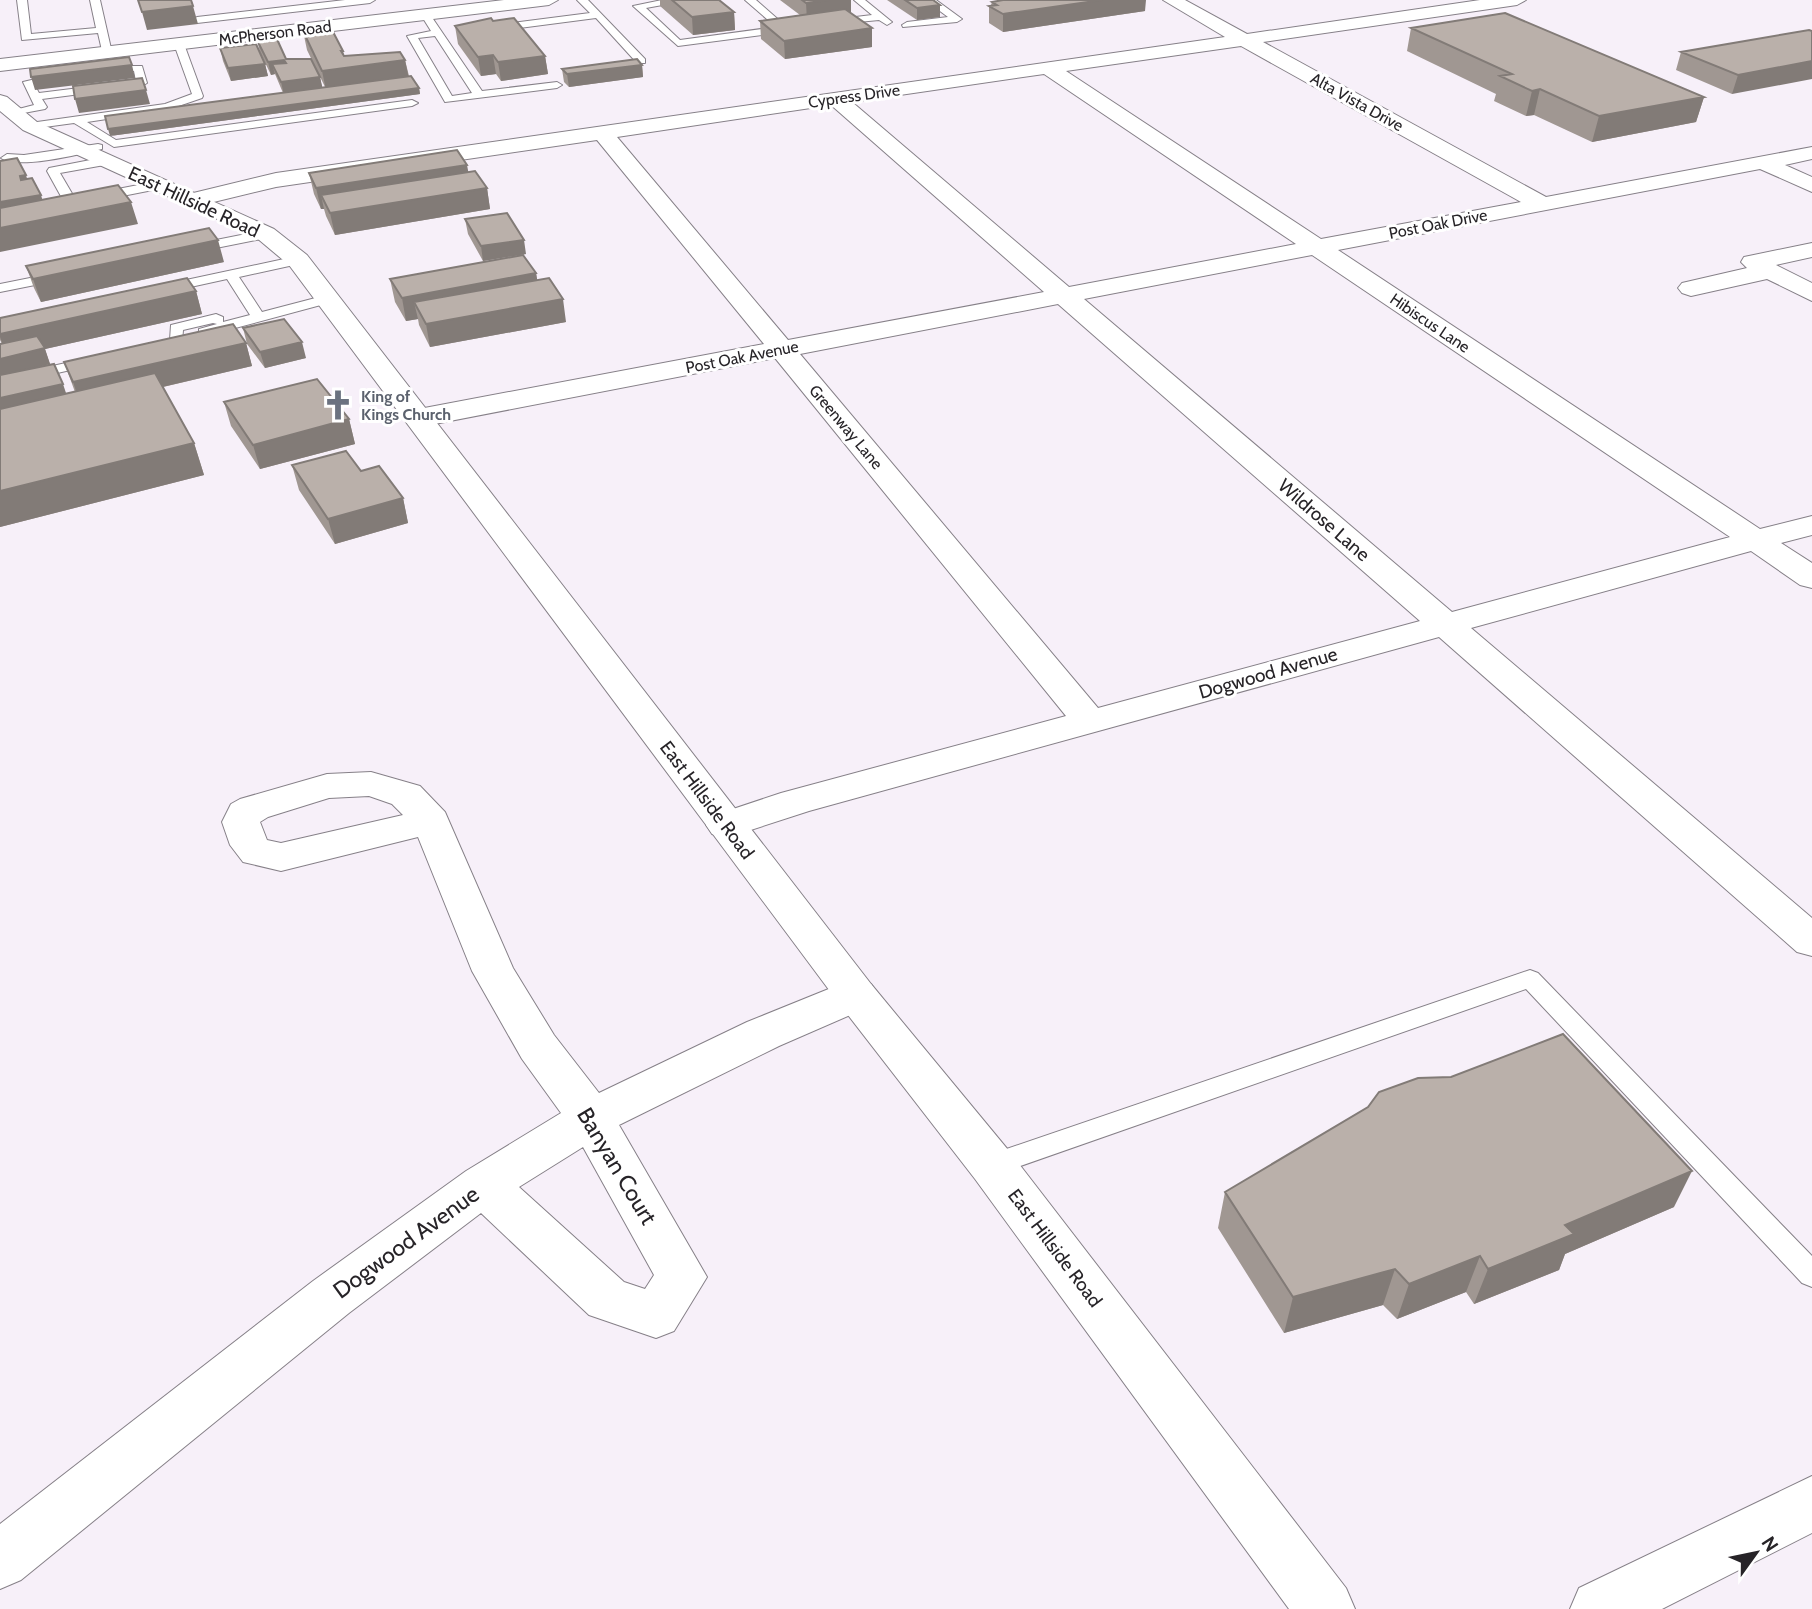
<svg xmlns="http://www.w3.org/2000/svg" width="1812" height="1609" font-family="Cabin,sans-serif">
<rect width="100%" height="100%" fill="#f7f0f9"/>
<g fill="none" stroke-linecap="round" stroke-linejoin="round">
<g stroke="#868088" stroke-width="2">
<path id="service" d="M17,0H27L31,34L96,28L90,0H100L112,53L103,55L98,33L22,40Z
M345,0H375L370,3L197,23L192,20L197,17Z
M577,0H588L645,59V63H637L596,18L497,31L492,28L497,25L590,13Z
M662,0H690L646,8L680,40L776,27L745,0H756L789,29L784,32L678,46L633,6Z
M854,0H865L892,22L887,25L879,20L827,25V21L831,20L872,15Z
M925,0H936L962,19L957,22L903,27L902,25L907,22L948,17Z
M426,12L429,13L482,91L557,82L562,85L557,88L445,102L407,36L431,31L421,15ZM435,36L472,93L452,96L418,38Z
M179,41L184,44L203,96L202,98L167,110L87,122L116,140L412,100L418,103L412,106L114,147L74,123L30,129L24,126L30,123L165,104L192,94L174,44Z
M103,66H142L147,83L142,86L42,99L47,107L45,109L13,115L7,112L34,105L23,82L61,73V77L34,84L39,93L136,81L134,71H99V67Z
M98,144L102,145V149C81,154 17,170 1,158L7,154L24,155Z
M106,157L112,161L110,164L60,173L77,202L75,205L0,220V212L63,200L47,171L49,168Z
M159,181L165,185L163,188L97,201L91,197L97,193Z
M266,230L272,234L271,237L191,253L184,249L191,245Z
M298,256L303,257V263L239,277L262,312L327,295L334,299L332,302L209,335H199V329L217,324L213,323L183,330L182,343L177,344L170,340L171,325L216,314L223,317V322L250,315L227,279L163,293L158,292V286Z
M60,272L65,273V279L0,292V284Z
M92,357L99,361L97,364L0,386V378Z
M1530,970L1538,973L1812,1256V1287L1802,1283L1526,989L992,1176L983,1173L979,1165L983,1157Z"/>
</g>
<g stroke="#868088" stroke-width="2">
<path id="minor" d="M1163,0H1185L1247,34L1480,0H1526L1517,5L1263,42L1546,197L1812,147V159L1785,165L1812,177V192L1760,169L1338,250L1760,529L1812,516V535L1781,543L1812,563V588L1800,585L1751,551L1471,628L1812,918V956L1797,952L1439,637L809,811L726,838L712,834L706,825L712,816L781,793L1066,716L775,358L419,427L409,424L405,418L409,412L419,409L764,344L597,140L276,187L193,207L185,205L182,200L185,195L276,173L1225,37ZM1241,46L1521,202L1321,239L1066,71ZM1044,74L1296,244L1069,287L852,102ZM831,105L1044,292L788,340L617,137ZM1312,255L1730,537L1452,612L1084,299ZM1058,304L1420,621L1098,708L800,354Z
M1812,243V257L1776,265L1812,283V301L1767,279L1691,296L1682,293L1678,288L1682,283L1747,268L1741,262L1744,257Z
M371,772L420,786L445,812L513,968L554,1035L599,1093L747,1022L841,984L856,979L871,984L878,995L871,1006L779,1046L619,1125L707,1277L674,1331L656,1338L589,1315L481,1213L349,1313L21,1580L0,1589V1524L313,1281L466,1171L561,1113L522,1059L472,971L418,837L281,871L243,862L230,845L222,822L231,804L240,799L327,774ZM369,796L392,804L403,815L281,843L267,840L260,822L268,817L329,798ZM583,1147L654,1275L645,1289L624,1282L519,1187Z
M1812,1476V1533L1662,1609H1570L1579,1588Z"/>
</g>
<g stroke="#868088" stroke-width="2">
<path id="tertiary" d="M0,95L7,97L37,122L274,229L307,255L871,984L1009,1151L1346,1588L1355,1609H1289L975,1179L841,1006L289,265L258,239L224,222L23,130L0,111Z"/>
</g>
<g stroke="#868088" stroke-width="2">
<path id="secondary" d="M504,0H558L549,5L0,71V59Z"/>
</g>
<use href="#service" fill="#fff" fill-rule="evenodd"/>
<use href="#minor" fill="#fff" fill-rule="evenodd"/>
<use href="#tertiary" fill="#fff" fill-rule="evenodd"/>
<use href="#secondary" fill="#fff" fill-rule="evenodd"/>
</g>
<path fill="#a09792" d="M660,0H719L734,12L735,30L693,35L660,6Z
M780,0H851V14L872,28V47L785,59L761,39L760,21L800,15Z
M887,0H933L940,5V17L917,20Z
M992,2L1145,11L1003,32L989,23V6L991,5Z
M493,21L545,56L548,74L501,81L496,74L481,76L458,44L455,26Z
M1411,28L1704,97L1696,122L1592,142L1534,115L1526,116L1494,101L1496,94L1407,51Z
M303,31L345,56L405,60L409,76L419,88L420,94L110,136L283,93L275,74L271,75L260,52L257,40L286,59L320,77L322,88L325,87L307,50Z
M1812,31L1732,94L1676,70L1681,52Z
M220,48L265,64L268,76L231,81L223,61Z
M642,65L643,77L569,87L564,82L562,69Z
M468,172L487,188L490,209L335,235L326,216L324,209H321L314,194L309,173Z
M465,219L526,254L483,261L468,234Z
M224,262L41,302L34,288L26,266Z
M536,273L537,280L566,322L430,347L419,325L418,319L406,321L395,302L390,279Z
M196,291L202,314L45,349L50,364L25,370L66,394L75,392L64,362L246,343L252,366L163,387L194,443L204,475L0,527L2,344L0,340V318Z
M243,328L306,358L265,368L247,344Z
M224,402L349,419L355,444L260,469L231,426Z
M292,465L361,471L403,498L408,523L335,544L299,490Z
M1225,1192L1674,1207L1565,1254L1559,1270L1474,1304L1466,1292L1397,1319L1383,1305L1284,1333L1218,1228Z"/>
<path fill="#827b77" d="M829,0H851V15L807,21L806,3Z
M1102,0H1146L1145,11L1003,32V14Z
M940,5V17L917,20V8Z
M193,6L198,24L147,30L142,12Z
M734,12L735,30L693,35L692,17Z
M872,28V47L785,59L784,41Z
M341,51H343L347,67L405,60L409,79L326,90L322,71Z
M493,55L496,74L481,76L478,57Z
M545,56L548,74L501,81L498,62Z
M284,60L287,73L272,64L275,74L271,75L268,62Z
M1812,61V79L1732,94L1738,75Z
M265,64L268,76L231,81L228,68Z
M132,65L135,78L35,90L31,77Z
M642,65L643,77L569,87L567,74Z
M320,77L323,90L284,95L281,82Z
M419,88L420,94L110,136L108,129Z
M1540,89L1534,115L1526,116L1532,91Z
M146,90L150,104L79,113L75,99Z
M1704,97L1696,122L1592,142L1599,116Z
M467,165L471,186L321,195L324,209H321L316,188Z
M26,175L28,182L22,184L20,176Z
M487,188L490,209L335,235L330,213Z
M41,195L43,202L0,210V202Z
M131,202L138,224L0,252V228Z
M218,240L224,262L41,302L33,279Z
M524,240L526,254L483,261L481,246Z
M536,273L540,296L414,302L418,319L406,321L402,298Z
M196,291L202,314L45,349L50,364L0,376V359L7,357L0,337V334Z
M563,299L566,322L430,347L426,324Z
M302,342L306,358L265,368L260,352Z
M246,343L252,366L81,406L73,382Z
M63,384L71,408L0,424V398Z
M349,419L355,444L260,469L253,445Z
M194,443L204,475L0,527V491Z
M403,498L408,523L335,544L328,519Z
M1692,1171L1674,1207L1565,1254L1559,1270L1474,1304L1488,1269L1565,1225Z
M1480,1256L1466,1292L1397,1319L1409,1284Z
M1395,1269L1383,1305L1284,1333L1293,1297Z"/>
<path fill="#bab0aa" stroke="#827b77" stroke-width="2" d="M138,0H191L193,6L142,12Z
M672,0H719L734,12L692,17Z
M802,0H829L806,3Z
M905,0H933L940,5L917,8Z
M1003,0H1102L1003,14L989,6L997,5L992,2Z
M845,9L872,28L784,41L760,21Z
M1505,13L1704,97L1599,116L1540,89L1532,91L1500,76L1512,74L1411,28Z
M491,18L493,21L514,18L545,56L498,62L493,55L478,57L455,26Z
M331,28L343,51H341L344,56L400,52L405,60L322,71L303,31Z
M1809,30L1812,31V61L1738,75L1681,52Z
M276,37L286,59H311L320,77L281,82L272,64L286,63L284,60L268,62L257,40Z
M256,44L265,64L228,68L220,48Z
M129,57L132,65L31,77L30,69Z
M637,59L642,65L567,74L562,69Z
M411,76L419,88L108,129L105,116Z
M142,78L146,90L75,99L73,86Z
M457,150L467,165L316,188L309,173Z
M17,158L26,175L20,176L21,180L32,178L41,195L0,202V161Z
M475,171L487,188L330,213L321,195Z
M118,185L131,202L0,228V208Z
M507,213L524,240L481,246L465,219Z
M209,228L218,240L33,279L26,266Z
M523,255L536,273L402,298L390,279Z
M187,278L196,291L0,334V318Z
M549,278L563,299L426,324L414,302Z
M284,319L302,342L260,352L243,328Z
M233,324L246,343L73,382L64,362Z
M37,336L45,348L0,359V344Z
M54,364L63,384L0,398V375Z
M155,373L194,443L0,491V409Z
M317,379L349,419L253,445L224,402Z
M346,451L361,471L379,466L403,498L328,519L292,465Z
M1563,1034L1692,1171L1565,1225L1574,1234L1488,1269L1480,1256L1409,1284L1395,1269L1293,1297L1225,1192L1368,1107L1379,1092L1418,1078L1451,1077Z"/>
<defs>
<g id="church-bare" transform="scale(2.415)"><path d="M-1.2-6h2.4v3.5h3.3v2.4h-3.3V6h-2.4V-.1h-3.3v-2.4h3.3Z" fill="#6b7280" stroke="#fff" stroke-width="2.5" paint-order="stroke"/></g>
</defs>
<g fill-rule="evenodd">
<use href="#church-bare" x="338" y="405"/>
</g>
<g text-anchor="middle" dominant-baseline="central" stroke-width="6" stroke-linejoin="round" paint-order="stroke">
<g font-size="16" fill="#272428" stroke="#fff">
<text transform="translate(275 33) rotate(-7)">McPherson Road</text>
<text transform="translate(854 96) rotate(-8)">Cypress Drive</text>
<text transform="translate(1357 102) rotate(29)">Alta Vista Drive</text>
<text transform="translate(1438 224) rotate(-11)">Post Oak Drive</text>
<text transform="translate(1430 323) rotate(34)">Hibiscus Lane</text>
<text transform="translate(742 357) rotate(-11)">Post Oak Avenue</text>
<text transform="translate(846 427) rotate(50)">Greenway Lane</text>
</g>
<g font-size="16" font-weight="bold" fill="#5b616d" stroke="#fff" text-anchor="start">
<text x="361" y="396">King of<tspan x="361" dy="18">Kings Church</tspan></text>
</g>
<g font-size="19" fill="#272428" stroke="#fff">
<text transform="translate(194 202) rotate(25)">East Hillside Road</text>
<text transform="translate(1324 520) rotate(41)">Wildrose Lane</text>
<text transform="translate(1268 673) rotate(-16)">Dogwood Avenue</text>
<text transform="translate(707 800) rotate(53)">East Hillside Road</text>
<text transform="translate(1055 1248) rotate(53)">East Hillside Road</text>
</g>
<g font-size="23" fill="#272428" stroke="#fff">
<text transform="translate(617 1166) rotate(59)">Banyan Court</text>
<text transform="translate(406 1242) rotate(-36)">Dogwood Avenue</text>
</g>
</g>
<g transform="translate(1756 1553) rotate(57)" stroke="#ffffff" stroke-width="5" paint-order="stroke">
<path d="M0-5L12 26L0 18L-12 26Z" fill="#272428"/>
<text y="-10" font-size="19" font-weight="bold" text-anchor="middle" fill="#272428">N</text>
</g>
</svg>
